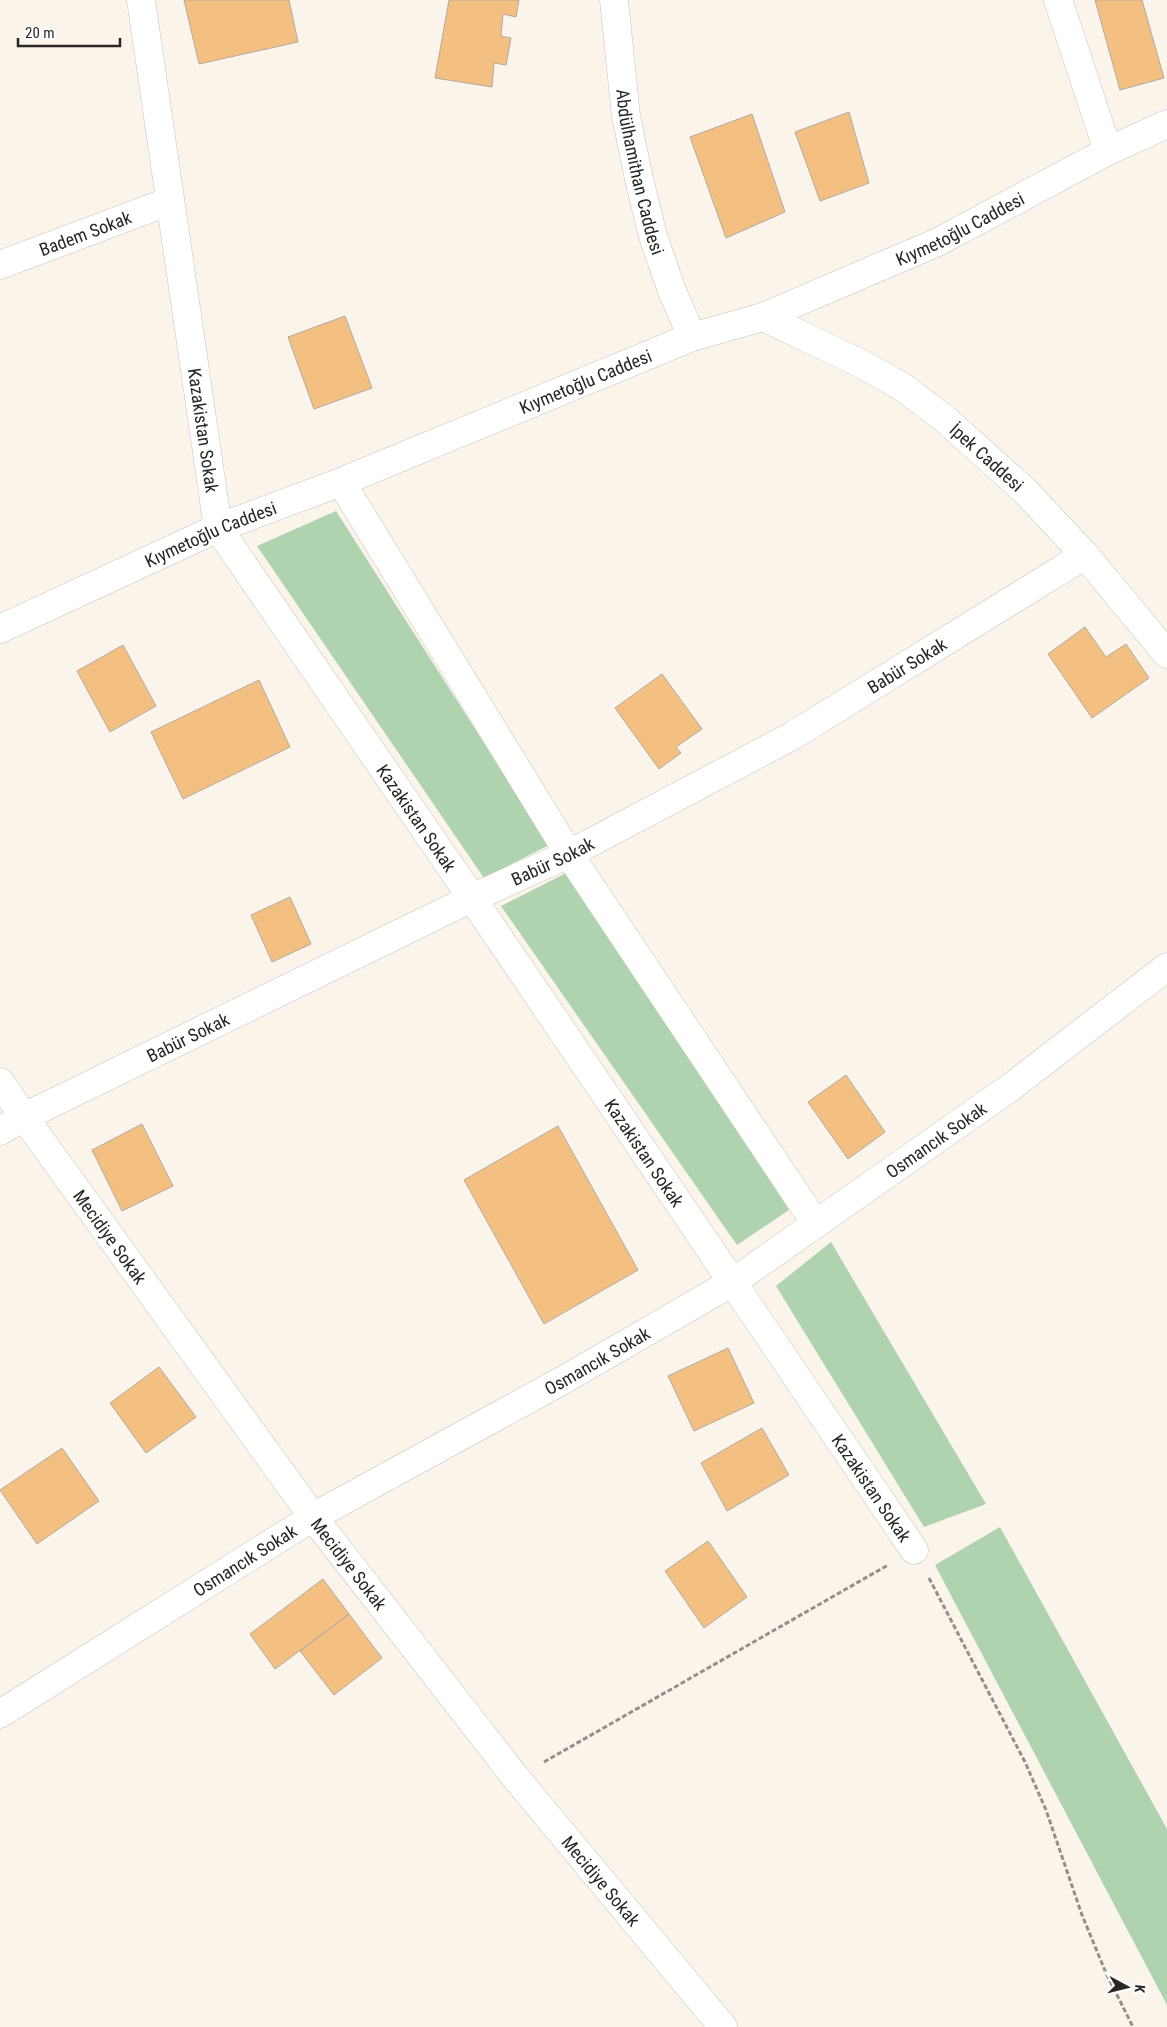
<svg xmlns="http://www.w3.org/2000/svg" width="1167" height="2027" font-family="'Roboto Condensed',sans-serif">
<rect width="100%" height="100%" fill="#fbf4eb"/>
<path fill="#afd3ae" d="M336,511L549,845L484,878L257,546Z
M570,871L789,1210L737,1245L501,906Z
M831,1242L986,1504L924,1527L776,1286Z
M1000,1527L1167,1829V2005L935,1565Z"/>
<path fill="#f4c082" stroke="#b1aaa2" d="M184,0H289L298,42L199,64Z
M449,0H519L516,17L503,14L501,36L511,38L506,65L494,63L492,87L435,78Z
M1095,0H1142L1164,78L1120,90Z
M849,112L869,183L820,201L795,132Z
M752,114L785,212L726,238L690,137Z
M345,316L372,388L314,409L288,337Z
M1085,627L1106,657L1126,644L1149,678L1092,718L1048,654Z
M123,645L156,706L110,732L77,671Z
M662,674L702,729L676,747L681,753L659,769L615,708Z
M259,680L290,747L183,799L151,732Z
M290,897L311,944L272,962L251,915Z
M846,1075L885,1132L848,1159L808,1102Z
M142,1124L173,1186L122,1211L92,1150Z
M558,1126L638,1270L544,1324L464,1180Z
M728,1348L754,1403L694,1431L668,1376Z
M159,1367L196,1417L146,1453L110,1403Z
M762,1428L789,1475L727,1511L701,1463Z
M62,1448L99,1501L37,1544L0,1490Z
M708,1541L747,1597L704,1628L665,1571Z
M323,1579L349,1614L275,1669L250,1634Z
M349,1614L382,1658L334,1695L300,1651Z"/>
<g fill="none" stroke-linecap="round" stroke-linejoin="round">
<g stroke="#cac3ba" stroke-width="29">
<g id="street">
<path id="s1" d="M141,0L218,528L472,898L914,1550"/>
<path d="M1058,0L1108,151"/>
<path id="s2" d="M0,265L170,201"/>
<path d="M341,482L569,854L816,1224"/>
<path id="s3" d="M0,1082L24,1117L313,1517L516,1778L723,2027"/>
<path id="s4" d="M0,1131L24,1117L472,898L569,854L792,736L1085,555"/>
<path id="s5" d="M0,1714L313,1517L565,1379L733,1282L1011,1087L1167,967"/>
</g>
</g>
<g stroke="#cac3ba" stroke-width="29">
<g id="secondary">
<path id="s6" d="M614,0L626,116L639,179L653,236L672,291L692,337"/>
<path id="s7" d="M763,317L862,364L904,388L946,420L1025,491L1085,555L1167,654"/>
<path id="s8" d="M0,629L218,528L341,482L692,337L763,317L938,242L1108,151L1167,124"/>
</g>
</g>
<path stroke="#948f89" stroke-width="3" stroke-dasharray="5 2.5" stroke-linecap="butt" d="M929,1578L1025,1762L1046,1810L1082,1915L1106,1973L1133,2027
M544,1762L888,1565"/>
<use href="#street" stroke="#fff" stroke-width="28"/>
<use href="#secondary" stroke="#fff" stroke-width="28"/>
</g>
<g text-anchor="middle" dominant-baseline="central" stroke-width="4" stroke-linejoin="round" paint-order="stroke">
<g font-size="18" fill="#292623" stroke="#fff">
<text stroke="none"><textPath href="#s6" startOffset="174">Abdülhamithan Caddesi</textPath></text>
<text stroke="none"><textPath href="#s8" startOffset="1041">Kıymetoğlu Caddesi</textPath></text>
<text stroke="none"><textPath href="#s2" startOffset="91">Badem Sokak</textPath></text>
<text stroke="none"><textPath href="#s8" startOffset="636">Kıymetoğlu Caddesi</textPath></text>
<text stroke="none"><textPath href="#s1" startOffset="435">Kazakistan Sokak</textPath></text>
<text stroke="none"><textPath href="#s7" startOffset="266">İpek Caddesi</textPath></text>
<text stroke="none"><textPath href="#s8" startOffset="231">Kıymetoğlu Caddesi</textPath></text>
<text stroke="none"><textPath href="#s4" startOffset="1020">Babür Sokak</textPath></text>
<text stroke="none"><textPath href="#s1" startOffset="885">Kazakistan Sokak</textPath></text>
<text stroke="none"><textPath href="#s4" startOffset="615">Babür Sokak</textPath></text>
<text stroke="none"><textPath href="#s4" startOffset="210">Babür Sokak</textPath></text>
<text stroke="none"><textPath href="#s5" startOffset="1099">Osmancık Sokak</textPath></text>
<text stroke="none"><textPath href="#s1" startOffset="1290">Kazakistan Sokak</textPath></text>
<text stroke="none"><textPath href="#s3" startOffset="190">Mecidiye Sokak</textPath></text>
<text stroke="none"><textPath href="#s5" startOffset="694">Osmancık Sokak</textPath></text>
<text stroke="none"><textPath href="#s1" startOffset="1695">Kazakistan Sokak</textPath></text>
<text stroke="none"><textPath href="#s5" startOffset="289">Osmancık Sokak</textPath></text>
<text stroke="none"><textPath href="#s3" startOffset="595">Mecidiye Sokak</textPath></text>
<text stroke="none"><textPath href="#s3" startOffset="1000">Mecidiye Sokak</textPath></text>
</g>
</g>
<g transform="translate(1127 1987) rotate(97)" stroke="#ffffff" stroke-width="4" paint-order="stroke">
<path d="M0-4L9 19L0 12L-9 19Z" fill="#292623"/>
<text y="-8" font-size="14" font-weight="bold" text-anchor="middle" fill="#292623">K</text>
</g>
<path d="M18 38v8h102v-8" fill="none" stroke="#292623" stroke-width="2.5"/>
<text x="25" y="38" font-size="15" fill="#292623" stroke="#ffffff" stroke-width="4" paint-order="stroke">20 m</text>
</svg>
